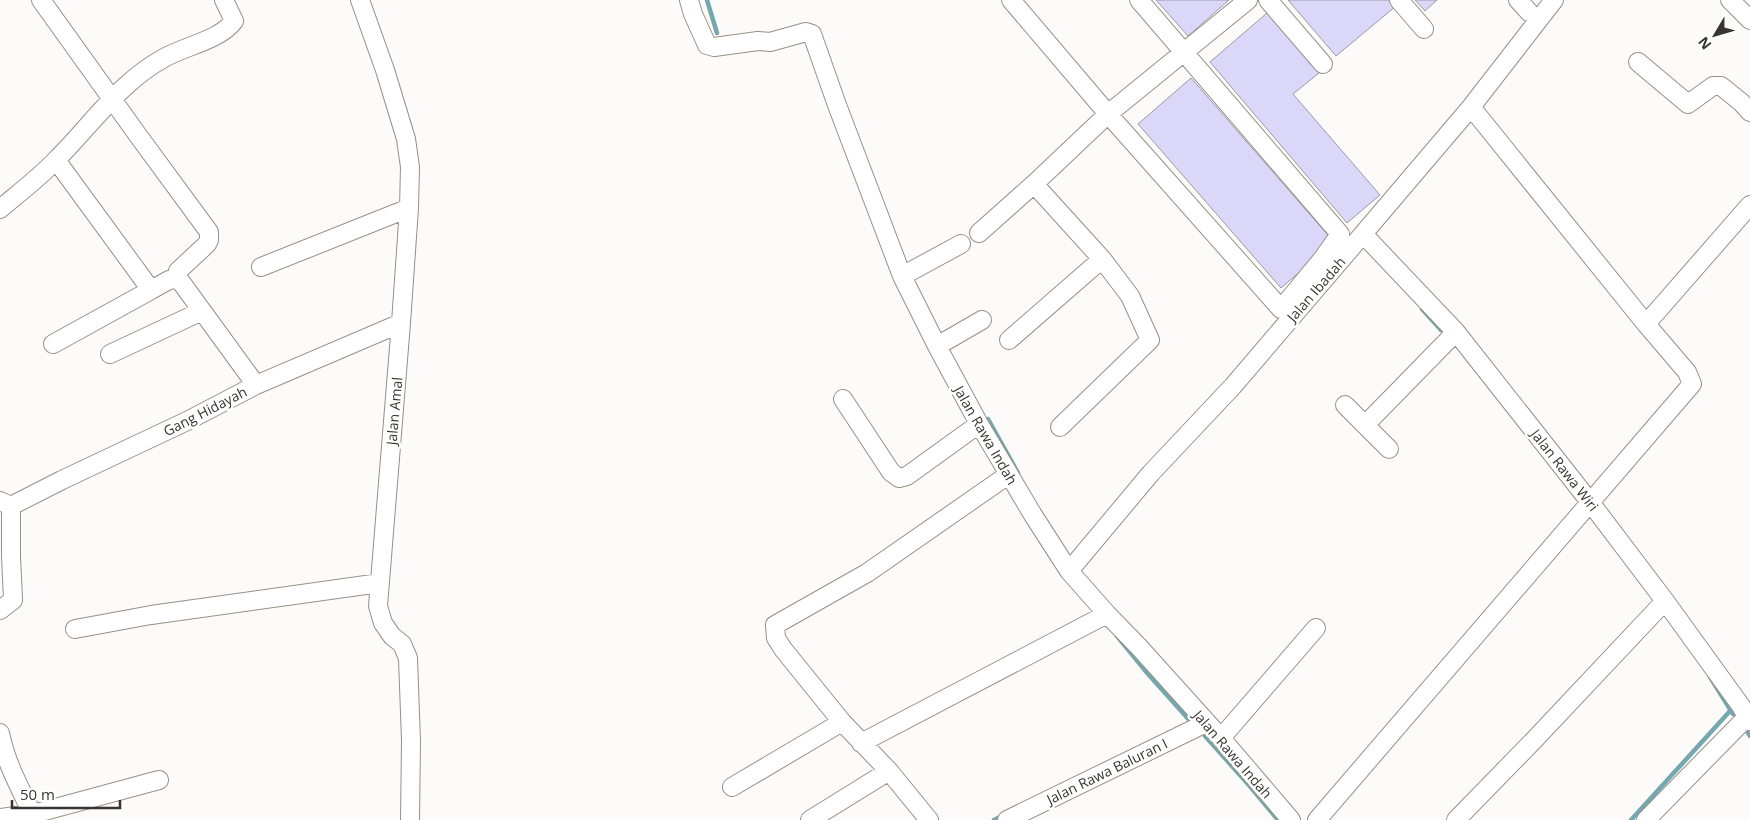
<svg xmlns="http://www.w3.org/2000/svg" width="1750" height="820" font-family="'Open Sans',sans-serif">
<rect width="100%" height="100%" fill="#fdfbf9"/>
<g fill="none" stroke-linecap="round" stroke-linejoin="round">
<path stroke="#75a8ae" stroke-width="4.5" d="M707,0L717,33
M1422,309L1441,330
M988,419L1018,473
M1117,636L1148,674L1191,722
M1710,677L1733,714
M1748,733L1750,736
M1205,736L1248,784L1278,820
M994,820L1004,815
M1631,820L1730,711"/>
</g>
<path fill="#dbd7f8" stroke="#9b99a7" d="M1156,0H1229L1188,36Z
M1288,0H1391L1396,6L1336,56Z
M1415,0H1437L1425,11Z
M1267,13L1319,73L1293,94L1380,195L1347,223L1210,62Z
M1191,78L1334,242L1281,288L1138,124Z"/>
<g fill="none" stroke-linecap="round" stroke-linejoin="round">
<g stroke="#9a8f85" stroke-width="20">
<path id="minor" d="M41,0L137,134L209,232V240L207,244L178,271L176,279
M360,0L385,70L406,139L410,167L409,208L401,323L378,606L383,623L392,636L402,644L408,658L411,741L410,820
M689,0L693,14L707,45L714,47L758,41L770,42L806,32L812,34L837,105L902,276L937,346L979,424L1033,515L1069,571L1107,614L1139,647L1221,738L1291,820
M1011,0L1108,114L1281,309L1324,257L1340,234L1139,0
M1268,0L1323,64
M1399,0L1424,29
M1518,0L1529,12
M1730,0L1750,20
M1638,62L1688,104L1713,86H1721L1742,103L1750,112
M56,160L151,290L169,280L176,279L181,282L256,385
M1034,184L1102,259L1130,296L1150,340L1060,427
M0,209C19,193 40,177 57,159C92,124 120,82 164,58C185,46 220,40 234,21L224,0
M979,233L1034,184L1108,114L1248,0
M1363,234L1456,332L1590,502L1665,601L1741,706L1750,721
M261,267L409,208
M902,276L961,244
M1646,324L1750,205
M1009,340L1102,259
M53,344L151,290
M937,346L982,320
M110,354L202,311
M843,399L891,472L899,478L907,476L979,424
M1345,405L1389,449
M1365,425L1456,332
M0,501L11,506L62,480L187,421L256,385L401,323
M1069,571L1151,473L1233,386L1363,234L1471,107L1554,0
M0,610L13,600L11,556V506
M75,629L151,615L380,583
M0,733C6,763 19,786 32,813
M1221,738L1316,628
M861,743L1107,614
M732,787L842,722
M0,818L37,813L159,780
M810,820L889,771
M929,820L889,771L842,722L783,649L776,638L775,625L867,573L1008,475
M1007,820L1206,723
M1317,820L1692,384L1687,372L1646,324L1471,107
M1456,820L1535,739L1665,601
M1646,820L1747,717"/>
</g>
<use href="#minor" stroke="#fff" stroke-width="18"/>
</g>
<g text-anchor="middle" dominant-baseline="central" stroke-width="5" stroke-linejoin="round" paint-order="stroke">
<g font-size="14" fill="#38342f" stroke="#fff">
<text transform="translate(1316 289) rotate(-49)">Jalan Ibadah</text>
<text transform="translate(205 411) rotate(-27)">Gang Hidayah</text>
<text transform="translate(394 411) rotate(-85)">Jalan Amal</text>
<text transform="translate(986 435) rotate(60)">Jalan Rawa Indah</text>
<text transform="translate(1565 470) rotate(52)">Jalan Rawa Wiri</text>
<text transform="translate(1233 754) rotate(49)">Jalan Rawa Indah</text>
<text transform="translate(1107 771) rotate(-26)">Jalan Rawa Baluran I</text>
</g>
</g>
<g transform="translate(1715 35) rotate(232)" stroke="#ffffff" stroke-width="4" paint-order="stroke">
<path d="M0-4L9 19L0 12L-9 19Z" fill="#38342f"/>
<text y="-8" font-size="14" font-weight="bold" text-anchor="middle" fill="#38342f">N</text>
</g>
<path d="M12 800v8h108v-8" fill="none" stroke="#38342f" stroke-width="2.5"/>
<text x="20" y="800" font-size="15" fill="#38342f" stroke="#ffffff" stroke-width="4" paint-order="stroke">50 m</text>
</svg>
